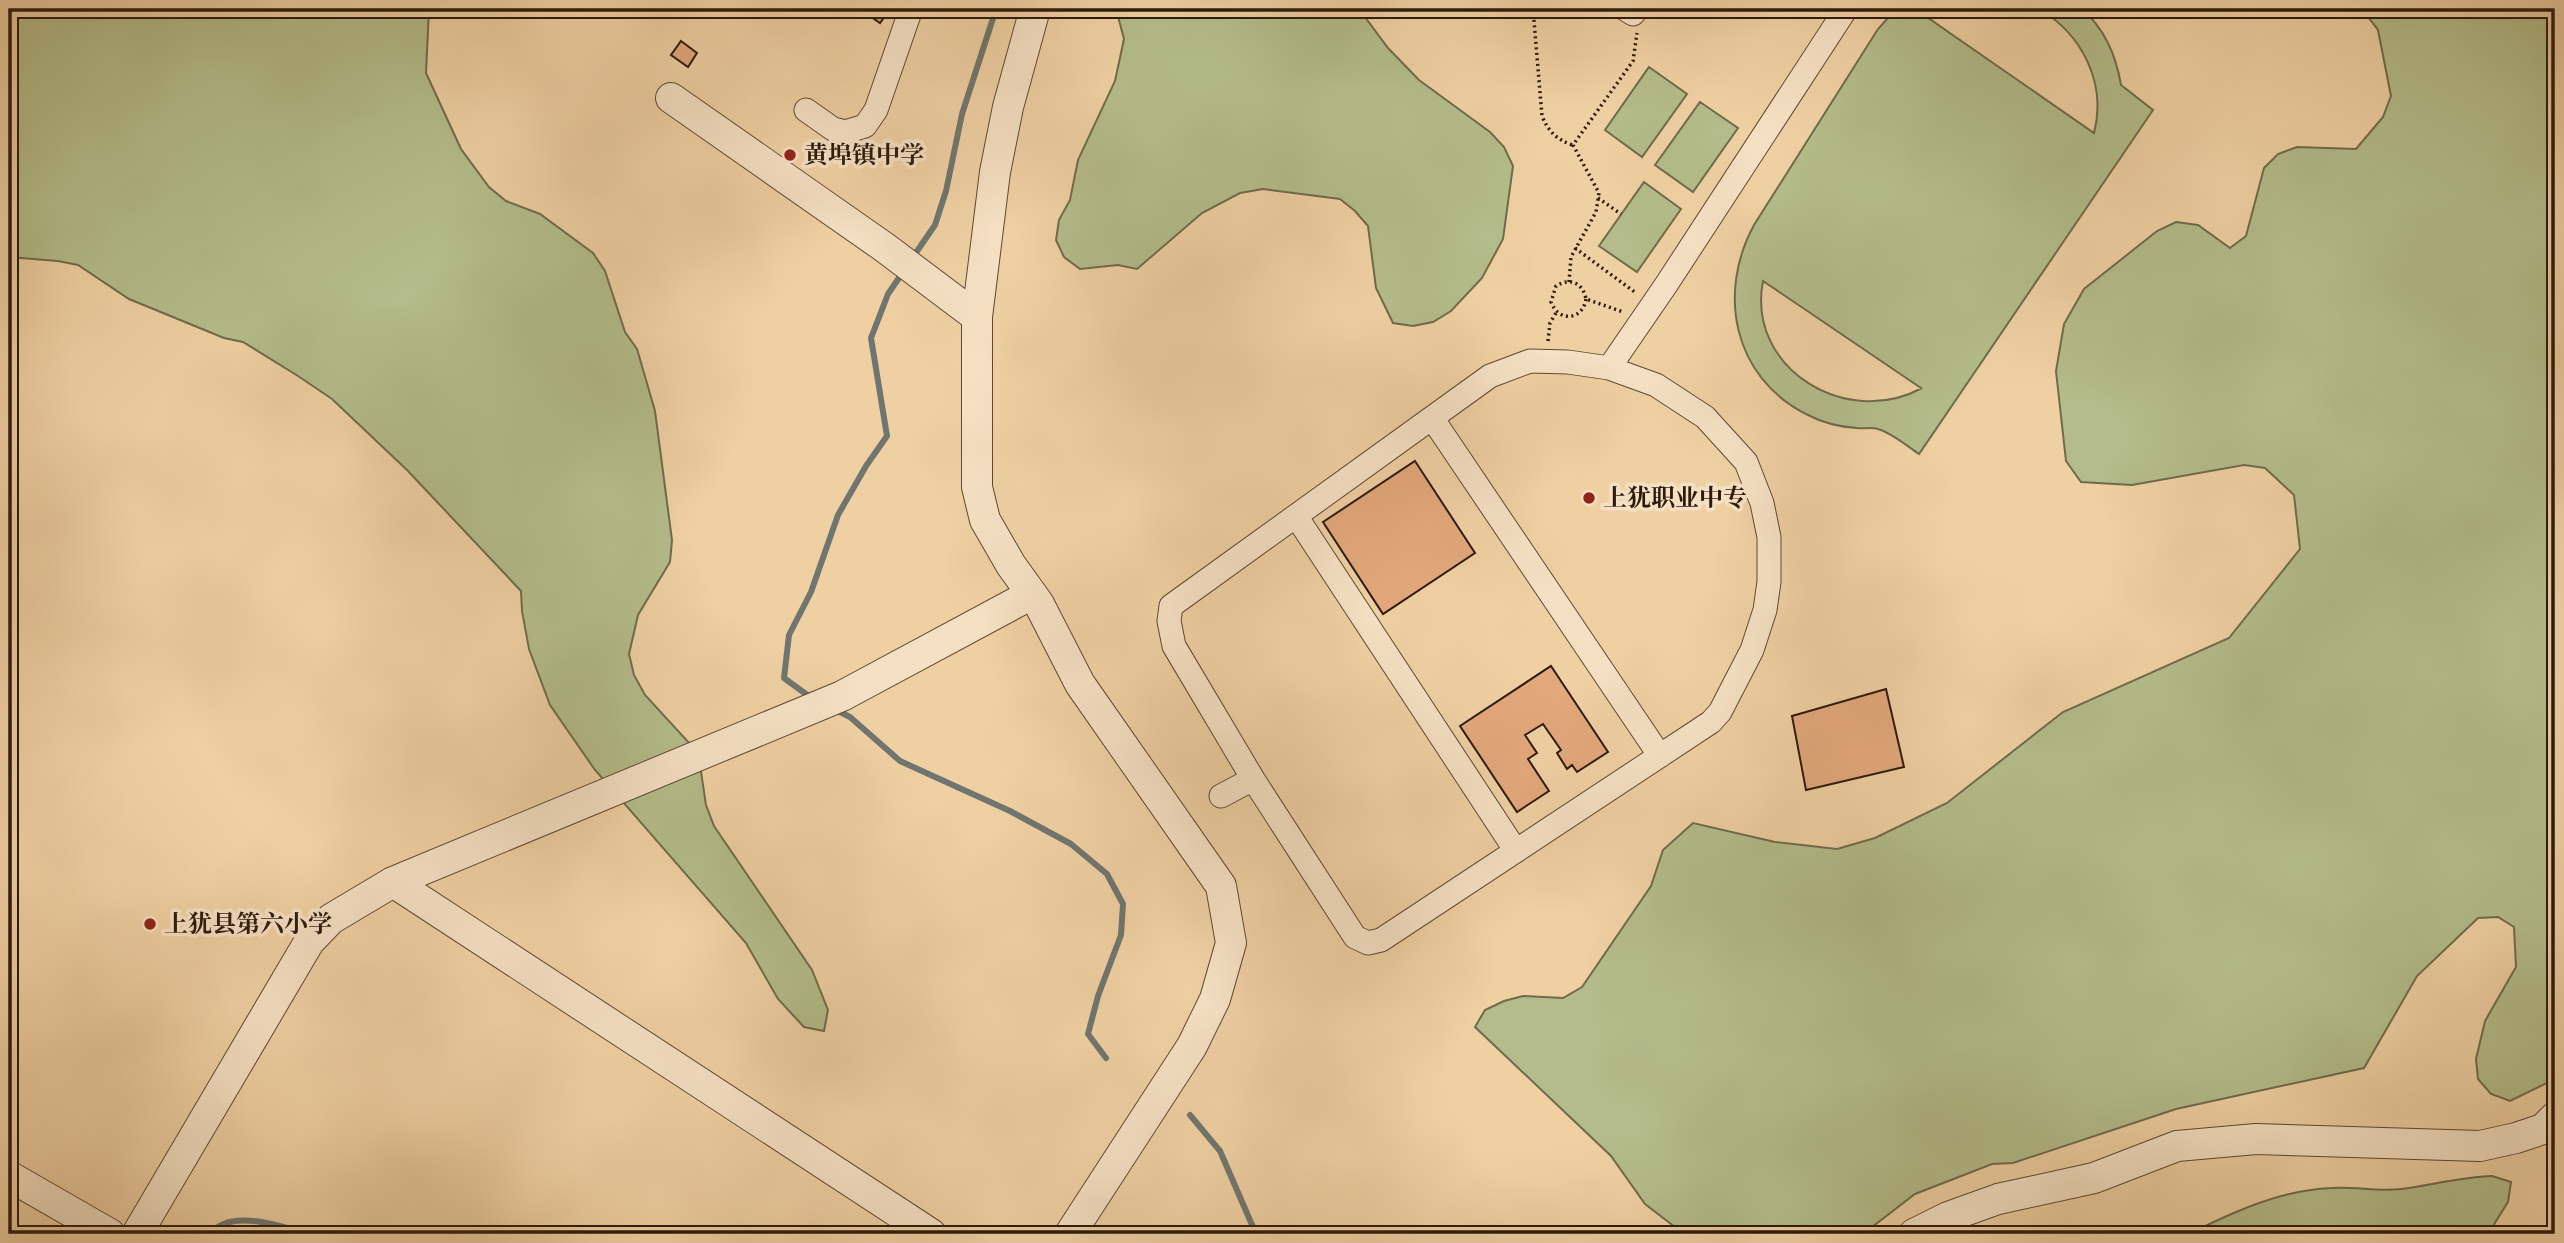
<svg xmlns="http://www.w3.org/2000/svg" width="2564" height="1243" font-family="Alegreya,'Noto Serif SC',serif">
<rect width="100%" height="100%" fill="#efd0a3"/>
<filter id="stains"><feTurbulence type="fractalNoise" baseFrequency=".00286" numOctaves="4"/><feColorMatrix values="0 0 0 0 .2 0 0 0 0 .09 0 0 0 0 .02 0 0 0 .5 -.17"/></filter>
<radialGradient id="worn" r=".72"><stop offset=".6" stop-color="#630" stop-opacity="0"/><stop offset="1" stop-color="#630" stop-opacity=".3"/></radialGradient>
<path fill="#b3bc8a" stroke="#706b4c" stroke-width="2" fill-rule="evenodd" d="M9,9H429L426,73L461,149L489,187L506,201L540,214L593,253L605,271L625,332L637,349L655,411L672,540L670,562L638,615L629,654L634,675L645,695L691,745L700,765L706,805L714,826L812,970L828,1010L824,1031L804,1027L778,999L746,943L595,770L550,705L529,649L522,611L521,591L407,470L332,399L298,376L243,342L224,338L129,299L78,265L58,261L9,257Z
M1116,9H1359L1388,48L1419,80L1490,132L1504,147L1513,166L1503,239L1482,278L1451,311L1433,322L1413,326L1393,323L1376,288L1368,226L1355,211L1340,199L1263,189L1240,193L1202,213L1137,269L1118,265L1080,269L1064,257L1056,240L1059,220L1070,200L1078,160L1115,81L1124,39Z
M1896,9H1934L1924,15L2094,133C2107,83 2082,34 2039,9H2082C2105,29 2116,55 2121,85L2153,110L1919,454C1907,446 1892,433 1878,429C1872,427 1863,429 1857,428C1839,427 1821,422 1806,414C1733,377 1717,293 1754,225L1878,29ZM1763,281L1921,388H1922C1847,429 1746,369 1763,281Z
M2362,9H2555V1079L2510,1101L2491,1094L2478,1079L2476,1059L2485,1021L2516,967L2514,927L2498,917L2478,918L2417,976L2364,1068L2176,1109L2013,1163L1992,1164L1915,1194L1863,1234H1684L1645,1204L1611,1156L1475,1027L1485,1010L1504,1001L1523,996L1563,998L1582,987L1651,886L1663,850L1693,823L1775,842L1837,849L1875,838L1947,803L2063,712L2229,638L2300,549L2294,495L2265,468L2244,465L2132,485L2081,482L2066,461L2056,371L2064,324L2084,289L2157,231L2176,222L2198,225L2230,248L2246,236L2264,168L2278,154L2297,147L2356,149L2383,117L2391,96L2378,30Z
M1649,67L1687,94L1642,157L1605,130Z
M1700,102L1738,128L1693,192L1655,165Z
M1644,182L1681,209L1637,272L1599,246Z
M2492,1176L2511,1182L2508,1202L2488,1234H2189C2233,1212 2281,1190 2331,1188C2354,1186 2378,1192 2401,1189C2432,1185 2461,1177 2492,1176Z"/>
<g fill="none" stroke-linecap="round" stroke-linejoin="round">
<path stroke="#70766f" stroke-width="6" d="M913,257L935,225L946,191L962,114L996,9
M810,697L784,678L789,635L811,592L838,515L866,466L887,436L871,338L888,294L903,272
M836,710L850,717L900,761L1010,811L1071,844L1107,874L1123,904L1121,935L1098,996L1088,1034L1106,1058
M1190,1115L1220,1151L1256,1234
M211,1234C228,1208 283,1226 307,1234"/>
</g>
<path fill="#e2a87b" stroke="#2d1a0d" stroke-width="2" d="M860,9H890L880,23Z
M681,41L697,53L688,67L671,55Z
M1415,461L1475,553L1383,614L1323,522Z
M1551,666L1608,752L1577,772L1572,765L1567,769L1557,753L1561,750L1543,724L1525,735L1537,753L1528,759L1549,791L1517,812L1460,726Z
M1886,689L1904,767L1806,790L1792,716Z"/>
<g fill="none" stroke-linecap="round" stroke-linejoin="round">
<g stroke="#5e4832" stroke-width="25">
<path id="minor" d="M1625,9L1633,14L1637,9
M806,110L833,129L845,132L865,126L876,110L911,9
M1609,368L1666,285L1846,9
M1432,418L1660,756
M1296,516L1516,851
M1221,796L1253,779L1355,937L1368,943L1381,940L1711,722L1720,712L1752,650L1765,610L1769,582V537L1762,503L1746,462L1705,417L1656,385L1609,368L1568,362L1530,361L1490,376L1171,606L1169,621L1174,646L1253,779"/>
</g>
<g stroke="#5e4832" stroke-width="32">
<path id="tertiary" d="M1035,9L1008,107L995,172L977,317V487L985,520L1011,565L1039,604L1080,684L1221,886L1231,943L1215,999L1192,1046L1070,1234
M671,98L884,247L977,317
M393,882L931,1234
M9,1176L110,1234
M137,1234L309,942L331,919L393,882L842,696L1032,594
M1914,1234L1948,1217L1998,1199L2094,1178L2177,1146L2256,1139L2480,1146L2516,1138L2543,1129L2555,1117"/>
</g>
<path stroke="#2d1a0d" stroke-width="3.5" stroke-dasharray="2 3.5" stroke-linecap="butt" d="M1533,9L1542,116C1548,131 1556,139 1572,145
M1598,198L1621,214
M1575,248L1636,293
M1569,282L1571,257L1596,212L1599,193L1573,145L1633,61L1637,33
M1586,299C1583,320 1559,323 1551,302L1556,286C1570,277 1583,283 1586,299L1623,312
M1548,341L1550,323L1556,313"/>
<use href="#minor" stroke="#f5e0c3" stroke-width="23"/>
<use href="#tertiary" stroke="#f5e0c3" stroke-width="30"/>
</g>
<g fill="#8f2418" stroke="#f5e0c3" stroke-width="2.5">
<circle cx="790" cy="155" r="7"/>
<circle cx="1589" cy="498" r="7"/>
<circle cx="150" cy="924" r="7"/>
</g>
<g text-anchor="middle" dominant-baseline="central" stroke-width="7" stroke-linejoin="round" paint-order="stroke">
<g font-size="24" font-weight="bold" fill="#2d1a0d" stroke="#f5e0c3" text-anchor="start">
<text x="804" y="155">黄埠镇中学</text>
<text x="1603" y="498">上犹职业中专</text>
<text x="164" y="924">上犹县第六小学</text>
</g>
</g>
<rect width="2564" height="1243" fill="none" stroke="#efd0a3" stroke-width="35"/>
<rect x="10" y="10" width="2543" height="1222" fill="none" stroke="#2d1a0d" stroke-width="3.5"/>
<rect x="18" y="18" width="2529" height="1208" fill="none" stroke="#2d1a0d" stroke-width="2"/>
<rect width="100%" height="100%" filter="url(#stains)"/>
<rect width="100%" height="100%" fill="url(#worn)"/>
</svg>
